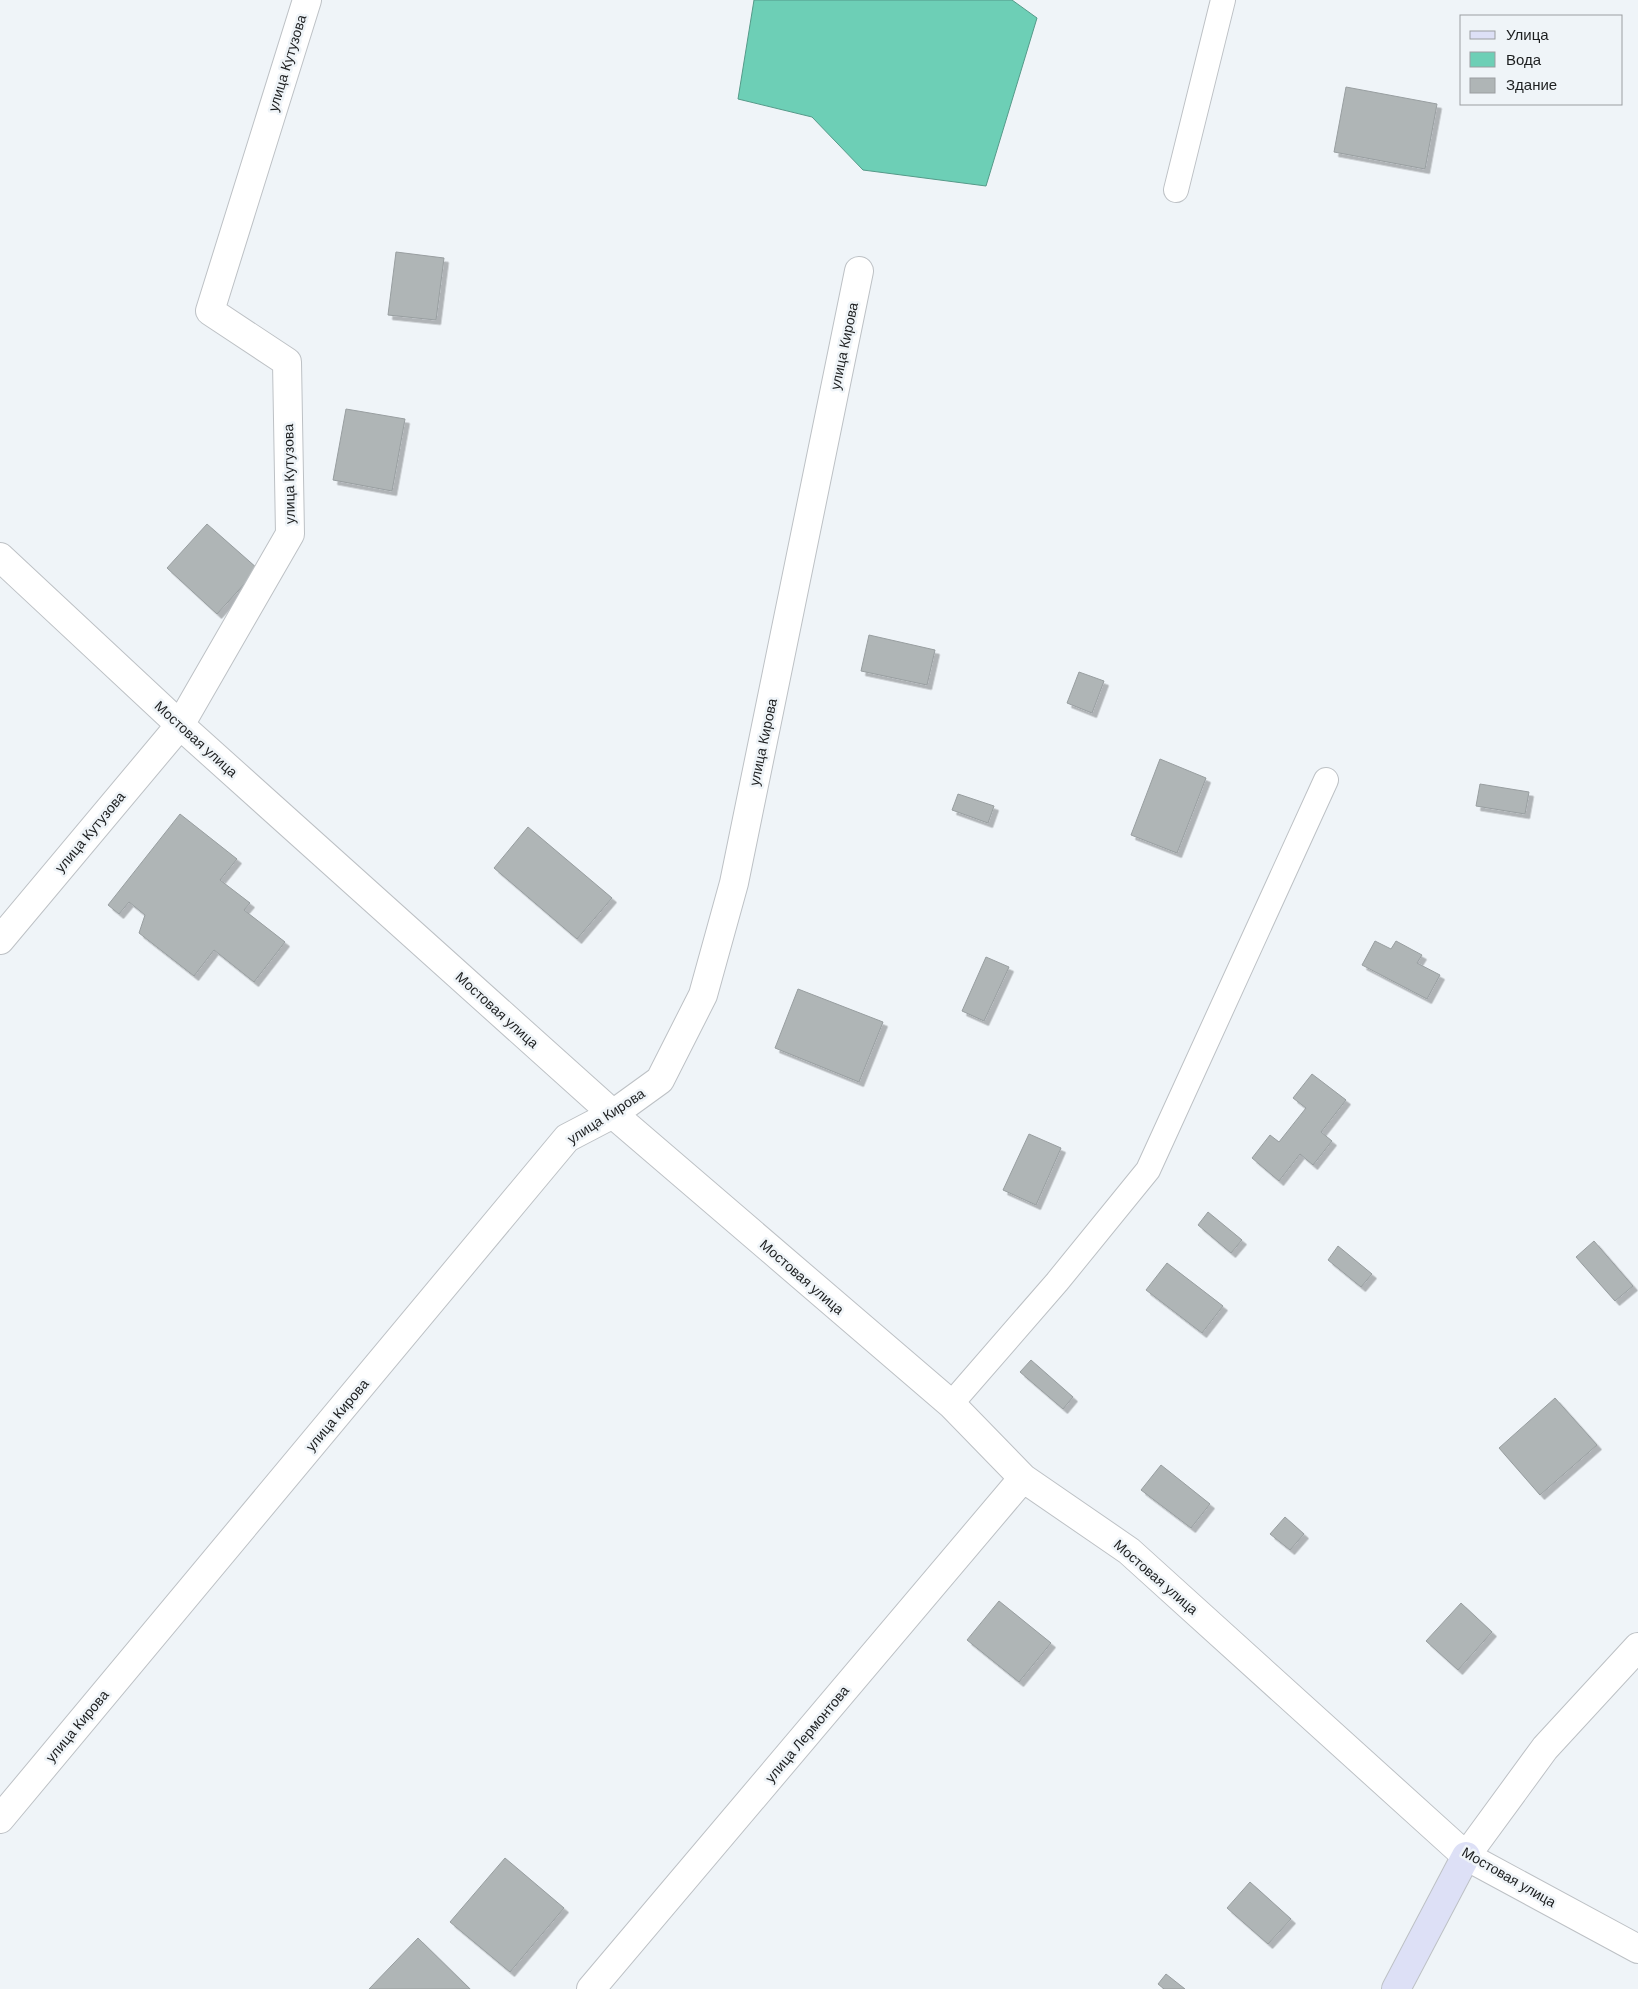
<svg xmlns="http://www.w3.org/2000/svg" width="1638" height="1989" font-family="Helvetica,sans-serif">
<defs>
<filter id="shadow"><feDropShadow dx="4.5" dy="4.5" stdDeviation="0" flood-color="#0004"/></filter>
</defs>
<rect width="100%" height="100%" fill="#eff4f8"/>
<path fill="#6dcfb6" stroke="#559a89" d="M754,0H1012L1037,18L986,186L863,170L812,117L738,99Z"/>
<path fill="#afb5b6" stroke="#989ea0" filter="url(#shadow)" d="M1346,87L1437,104L1425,169L1334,152Z
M396,252L444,258L436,320L388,315Z
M346,409L405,419L392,491L333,480Z
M207,524L258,569L217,614L167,568Z
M869,635L935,650L927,685L861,671Z
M1079,672L1104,681L1092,713L1067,703Z
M1160,759L1206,778L1177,853L1131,835Z
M1480,784L1529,792L1525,814L1476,806Z
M958,794L994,806L988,823L952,810Z
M180,814L237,859L220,880L250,903L244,910L285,942L254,982L214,950L194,976L139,933L145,915L129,902L119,914L108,905Z
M528,827L612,898L577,939L494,868Z
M1375,941L1391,949L1396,941L1422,955L1417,963L1440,975L1427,999L1362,965Z
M986,957L1009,967L984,1021L962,1011Z
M798,989L883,1022L859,1082L775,1048Z
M1312,1074L1346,1100L1321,1132L1332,1141L1313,1165L1300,1154L1279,1181L1252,1158L1270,1135L1279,1142L1306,1108L1293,1098Z
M1029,1134L1061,1148L1036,1205L1003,1190Z
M1208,1212L1242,1240L1231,1253L1198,1225Z
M1594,1241L1633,1286L1615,1301L1576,1257Z
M1338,1246L1372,1274L1361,1287L1328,1260Z
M1167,1263L1223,1306L1202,1333L1146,1290Z
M1031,1360L1073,1397L1063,1409L1020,1372Z
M1555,1398L1597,1445L1540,1495L1499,1448Z
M1161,1465L1210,1504L1191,1528L1141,1490Z
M1285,1517L1304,1534L1290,1550L1270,1534Z
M999,1601L1051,1643L1019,1682L967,1640Z
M1461,1603L1492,1632L1458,1670L1426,1641Z
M505,1858L564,1908L510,1972L450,1922Z
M1250,1882L1291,1919L1268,1944L1227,1908Z
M418,1938L470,1989H369Z
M1166,1974L1185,1989H1164L1158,1984Z"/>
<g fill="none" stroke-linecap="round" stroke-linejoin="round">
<g stroke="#bdc1c5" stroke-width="26">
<path id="lane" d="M1176,190L1223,0
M951,1404L1057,1282L1148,1170L1326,780"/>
</g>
<g stroke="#bdc1c5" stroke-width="30">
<path id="street" d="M0,557L180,725L613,1114L951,1404L1023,1478L1129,1551L1466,1856L1638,1949
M0,940L180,725L290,534L287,362L210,311L307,0
M0,1819L567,1138L613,1114L660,1080L703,995L734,883L859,271
M1466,1856L1545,1748L1638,1647
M591,1989L1023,1478"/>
</g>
<g stroke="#bdc1c5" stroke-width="30">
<path id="secondary" d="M1396,1989L1466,1856"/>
</g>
<use href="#lane" stroke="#fff" stroke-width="24"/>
<use href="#street" stroke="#fff" stroke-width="28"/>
<use href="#secondary" stroke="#dde0f6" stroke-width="28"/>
</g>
<g text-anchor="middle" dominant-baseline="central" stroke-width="5" stroke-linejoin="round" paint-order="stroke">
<g font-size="14" fill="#1c1e1f" stroke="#eff4f8">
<text transform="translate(287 63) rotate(-73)">улица Кутузова</text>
<text transform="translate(844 346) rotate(-78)">улица Кирова</text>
<text transform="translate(289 474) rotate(-91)">улица Кутузова</text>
<text transform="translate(196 739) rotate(42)">Мостовая улица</text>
<text transform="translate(763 742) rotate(-78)">улица Кирова</text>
<text transform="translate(90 832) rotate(-50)">улица Кутузова</text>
<text transform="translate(497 1010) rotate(42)">Мостовая улица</text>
<text transform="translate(606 1116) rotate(-33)">улица Кирова</text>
<text transform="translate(802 1277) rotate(41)">Мостовая улица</text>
<text transform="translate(337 1415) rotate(-50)">улица Кирова</text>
<text transform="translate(1156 1577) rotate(41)">Мостовая улица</text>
<text transform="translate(77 1726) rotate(-50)">улица Кирова</text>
<text transform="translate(807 1734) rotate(-50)">улица Лермонтова</text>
<text transform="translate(1509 1877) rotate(30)">Мостовая улица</text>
</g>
</g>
<rect x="1460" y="15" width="162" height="90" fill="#eff4f8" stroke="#9b9ea1"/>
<rect x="1470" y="31" width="25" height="8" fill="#dde0f6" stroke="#9b9ea1"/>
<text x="1506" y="40" font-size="15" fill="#1c1e1f">Улица</text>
<rect x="1470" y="52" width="25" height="15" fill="#6dcfb6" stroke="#9b9ea1"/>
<text x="1506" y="65" font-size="15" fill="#1c1e1f">Вода</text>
<rect x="1470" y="78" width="25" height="15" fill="#afb5b6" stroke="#9b9ea1"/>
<text x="1506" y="90" font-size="15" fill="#1c1e1f">Здание</text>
</svg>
